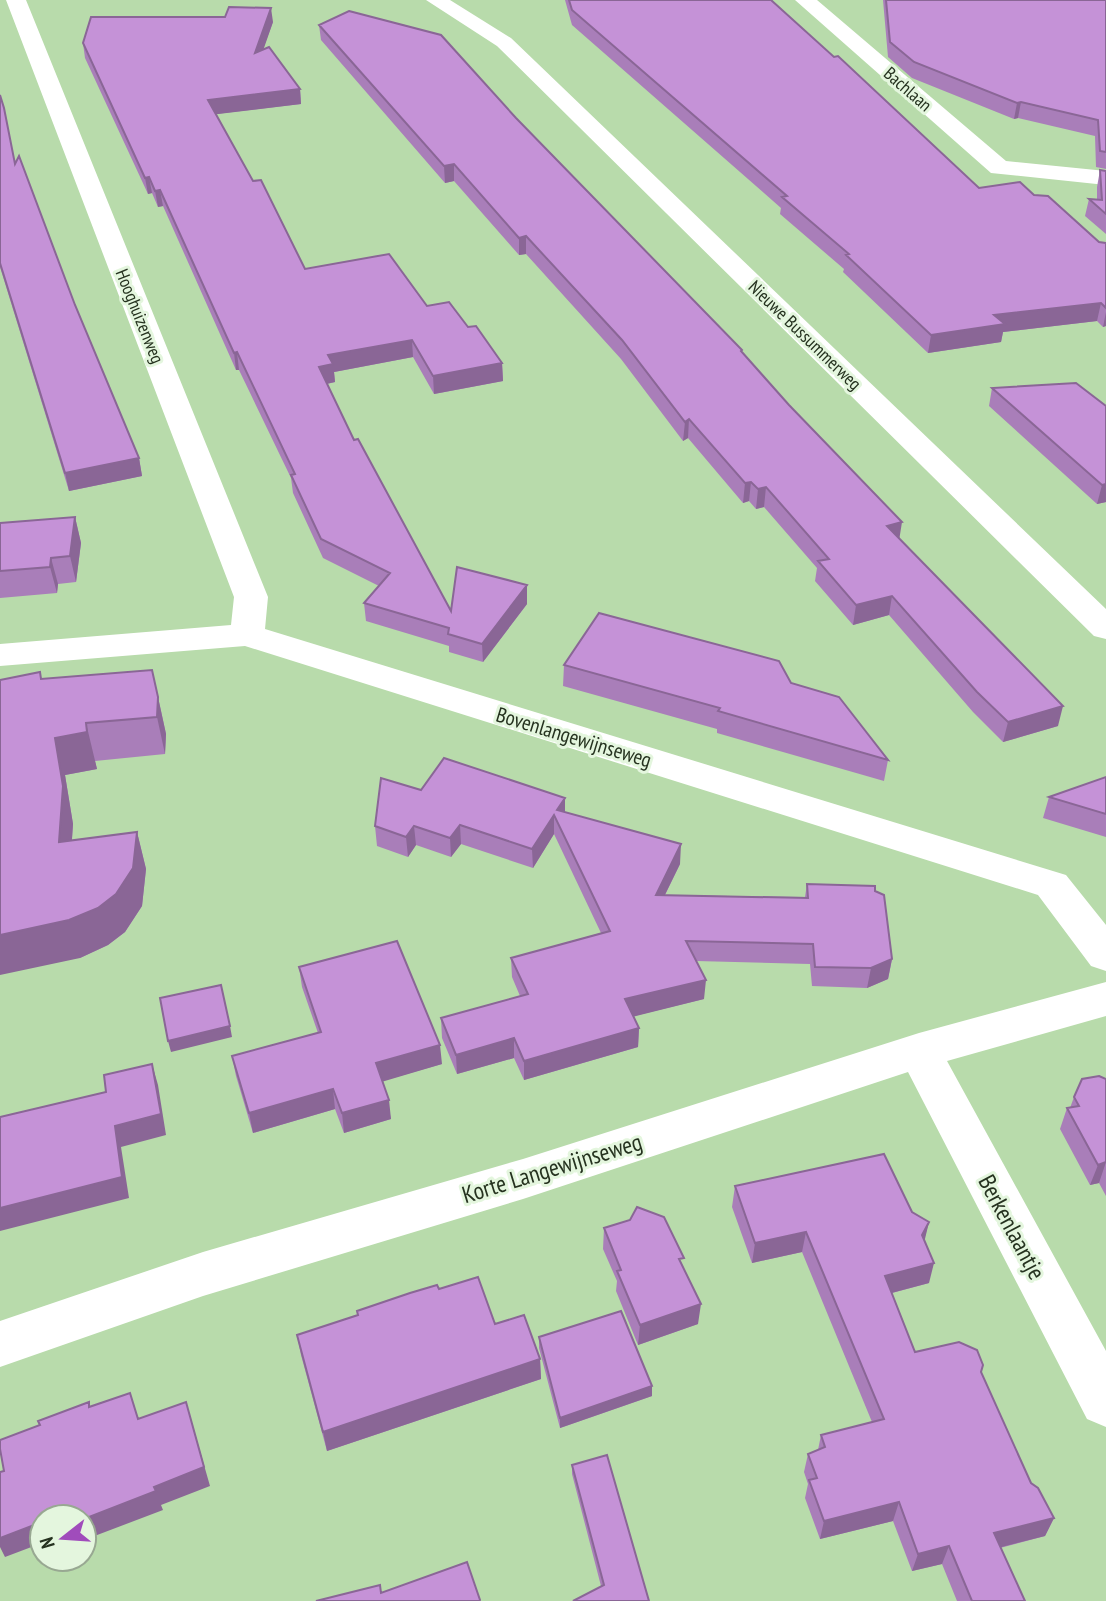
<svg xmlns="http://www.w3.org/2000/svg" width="1106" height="1601" font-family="'PT Sans Narrow',sans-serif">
<rect width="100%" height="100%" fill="#b8dbab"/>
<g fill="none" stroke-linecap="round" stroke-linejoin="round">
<path fill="#fff" fill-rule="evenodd" d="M6,0H26L268,597L265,629L1066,875L1106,925V971L1091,966L1038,895L245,646L0,666V644L231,625L234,597Z
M795,0H817L1006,161L1106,171V185L991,173Z
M1106,982V1016L947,1061L1106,1351V1427L1087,1419L908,1072L523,1199L203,1296L0,1367V1321L203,1252L523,1159L919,1033Z"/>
<path fill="#fff" fill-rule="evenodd" d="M426,0H450L511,38L1106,609V639L1094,636L497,46Z"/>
</g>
<path fill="#a97eb9" d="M565,0H771L979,188L1034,195L1099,242L1106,243V326L1103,327L1097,321L1003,332L1001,342L928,353L843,272L844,269L780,214L781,208L572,25Z
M883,0H1106V169L1096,167L1095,136L1018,118L1014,119L912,78L888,57Z
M273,22L263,49L300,89L301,104L216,114L253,181L305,269L427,306L468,327L502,363L503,381L434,394L413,357L334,372L335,382L327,384L354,440L451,611L527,604L483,662L449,652V646L366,621L364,603L379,586L323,558L293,493L291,478L239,370H236L163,206L158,207L152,193L148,194L85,58L83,43Z
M319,25L516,118L742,353L1058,726L1003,742L973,712L889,615L853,625L815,581L817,568L764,507L756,509L749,501L743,503L688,438L683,441L621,359L526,254L519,255L454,181L445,183L321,40Z
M0,95L15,164L139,458L142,476L69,491L0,267Z
M1100,170L1106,171V234L1085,216L1089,199H1097V187Z
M992,388L1106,406V502L1097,504L989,406Z
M75,517L81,543L76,582L58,584L57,593L0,598V523Z
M564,665L791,683L888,760L884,781L717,733V729L563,686Z
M152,670L166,734L165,754L95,761L97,769L65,775L73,824L72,840L137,832L146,869L142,906L125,932L108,945L80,958L40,672L41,679Z
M1106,777V837L1043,818L1049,797Z
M421,790L565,798V813L680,864L665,895L805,897L807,884L875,891L892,959L888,979L867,988L812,986L810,964L696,961L704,999L634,1016L639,1028L638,1047L524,1080L514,1058L457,1074L442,1038L441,1018L520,996L512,977L511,958L601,933L554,834L533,868L461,844L451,857L416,845L408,857L377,846L375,826Z
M299,967L442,1064L382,1081L391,1119L344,1133L335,1109L253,1133L236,1076L232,1056L318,1033L302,987Z
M1106,1079V1196L1099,1183L1090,1185L1060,1129L1067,1108H1070L1074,1097Z
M735,1186L912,1212L929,1222L924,1240L929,1283L892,1293L915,1352L981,1372L1031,1483L1054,1518L1045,1536L1000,1548L1025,1601H957L942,1564L912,1571L893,1521L820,1539L805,1498L808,1484L804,1472L808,1454L818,1450L821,1435L872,1422L802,1252L752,1263L732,1207Z
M604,1228L698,1324L638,1345L616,1291L617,1281L603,1249Z
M439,1289L540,1359L541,1379L327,1451L301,1355L297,1335Z
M539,1337L652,1386V1396L560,1428L539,1348Z
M572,1465L649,1601L601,1586L572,1474Z"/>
<path fill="#8a6696" d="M271,8L273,22L257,68L255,53Z
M300,89L301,104L210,115L208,100Z
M1021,102L1018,118L1014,119L1017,103Z
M454,164V181L445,183L444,166Z
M149,177L152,193L148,194L145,178Z
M160,190L163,206L158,207L155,191Z
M526,236V254L519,255V238Z
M1101,303L1097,321L1003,332L1001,342L928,353L931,335L994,315Z
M1106,312V326L1103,327Z
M412,340L413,357L334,372L335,382L321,385L319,367L328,355Z
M237,352L239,370H236L234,353Z
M502,363L503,381L434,394L433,376Z
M689,419L688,438L683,441L685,422Z
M139,458L142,476L69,491L65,473Z
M751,482L749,501L743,503L745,483Z
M1106,484V502L1097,504L1102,485Z
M766,487L764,507L756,509L758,489Z
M75,517L81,543L76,582L70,556Z
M902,522L899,541L887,526Z
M51,558L58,584L57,593L50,567Z
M527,585V604L483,662L482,644Z
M892,596L889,615L853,625L856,605Z
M158,697L166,734L165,754L157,717Z
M1063,706L1058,726L1003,742L1008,722Z
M86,723L97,769L65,775L73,824L69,879L59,842L55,738Z
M565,798V817L557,810Z
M554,815V834L533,868L532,849Z
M460,825L461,844L451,857L450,838Z
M414,826L416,845L408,857L406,837Z
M137,832L146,869L142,906L125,932L108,945L80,958L0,975V935Z
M681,844L680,864L655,915L656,895Z
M892,959L888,979L867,988L871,968Z
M706,980L704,999L624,1019L625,999Z
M230,1026L232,1037L171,1052L168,1041Z
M639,1028L638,1047L524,1080V1061Z
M514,1038V1058L457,1074L456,1055Z
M440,1045L442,1064L378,1083L376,1063Z
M152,1064L158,1085L166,1135L121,1147L129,1198L0,1231V1208L115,1126Z
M333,1089L335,1109L253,1133L249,1113Z
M389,1100L391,1119L344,1133L342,1113Z
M1106,1162L1099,1183L1090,1185L1098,1165Z
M929,1222L924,1243L922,1235Z
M806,1232L802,1252L752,1263L755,1243Z
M934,1263L929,1283L880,1296L885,1276Z
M701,1304L698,1324L638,1345L640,1325Z
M540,1359L541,1379L327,1451L323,1432Z
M652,1386V1396L560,1428V1418Z
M186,1402L210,1486L161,1505L163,1510L84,1540V1519L154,1487Z
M899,1502L893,1521L820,1539L824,1521Z
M1054,1518L1045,1536L986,1551L994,1533Z
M42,1522V1543L5,1557L0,1547V1538Z
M949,1546L942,1564L912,1571L918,1554Z"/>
<path fill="#c592d7" stroke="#8a6696" stroke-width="2" d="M569,0H771L834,57L838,56L979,188L1020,182L1034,195L1048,196L1099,242L1106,243V308L1101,303L994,315L1005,324L931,335L846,255L849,254L782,197L787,196L572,10Z
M886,0H1106V152L1100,151L1098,120L1021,102L1017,103L914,62L890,42Z
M229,7L271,8L255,53L269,47L300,89L208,100L253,181L261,180L305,269L389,254L427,306L449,302L468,327L476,326L502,363L433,376L412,340L328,355L333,364L319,367L354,440L358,439L451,611L457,567L527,585L482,644L448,634L449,628L364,603L390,573L321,539L291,475L295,474L237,352L234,353L160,190L155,191L149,177L145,178L83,43L91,17H225Z
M349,11L441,35L516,118L742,350L741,351L789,405L902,522L887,526L1063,706L1008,722L977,692L892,596L856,605L818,561L829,559L766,487L758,489L751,482L745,483L689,419L685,422L622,340L526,236L519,238L454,164L444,166L319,25Z
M0,95L4,108L15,164L19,156L75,305L139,458L65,473L0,263Z
M1100,170L1106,171V214L1089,199L1102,200Z
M1076,383L1106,406V484L1102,485L992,388Z
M75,517L70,556L51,558L50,567L0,571V523Z
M599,613L779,661L791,683L839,697L888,760L718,711L720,708L564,665Z
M152,670L158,697L157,717L86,723L87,732L55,738L63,786L59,842L137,832L133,868L116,894L98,908L69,920L0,935V680L40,672L41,679Z
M444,758L565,798L557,810L681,844L656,895L808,898L807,884L875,886V891L884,895L892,959L871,968L815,967L813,944L686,941L706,980L625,999L639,1028L524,1061L514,1038L456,1055L441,1018L528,994L511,958L610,931L554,815L532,849L460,825L450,838L414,826L406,837L375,826L381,778L421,790Z
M1106,777V814L1049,797Z
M397,941L440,1045L376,1063L389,1100L342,1113L333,1089L249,1113L232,1056L321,1032L299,967Z
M221,985L230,1026L168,1041L160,998Z
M152,1064L161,1114L115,1126L122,1177L0,1208V1117L106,1092L104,1075Z
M1099,1076L1106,1079V1162L1098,1165L1067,1108L1079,1106L1074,1097L1082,1079Z
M884,1154L912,1212L929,1222L922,1235L934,1263L885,1276L915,1352L959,1342L977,1350L983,1365L981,1372L1031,1483L1038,1488L1054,1518L994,1533L1025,1601H972L949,1546L918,1554L899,1502L824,1521L809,1480L817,1478L808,1454L825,1447L821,1435L884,1419L806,1232L755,1243L735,1186Z
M637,1207L664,1217L684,1258L679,1259L701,1304L640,1325L617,1271L621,1270L604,1228L630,1220Z
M478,1277L495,1324L524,1315L540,1359L323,1432L297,1335L358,1315L357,1311L410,1293L437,1285L439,1289Z
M621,1311L652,1386L560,1418L539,1337Z
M130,1393L138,1419L186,1402L204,1467L154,1487L156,1491L84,1519V1517H42V1522L0,1538V1472L4,1471L0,1449V1440L40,1425L38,1421L89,1402V1407Z
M607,1455L649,1601H573L604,1585L572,1465Z
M467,1562L480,1600L479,1601H316L380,1585L381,1593Z"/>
<g text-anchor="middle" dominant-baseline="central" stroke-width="6" stroke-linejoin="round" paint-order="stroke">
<g font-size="18" fill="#25321f" stroke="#e4f6de">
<text transform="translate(908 89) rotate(41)">Bachlaan</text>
<text transform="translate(140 316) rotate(68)">Hooghuizenweg</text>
<text transform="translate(805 335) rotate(44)">Nieuwe Bussummerweg</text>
</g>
<g font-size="21" fill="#25321f" stroke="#e4f6de">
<text transform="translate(574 737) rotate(17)">Bovenlangewijnseweg</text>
</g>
<g font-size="24" fill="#25321f" stroke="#e4f6de">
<text transform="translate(552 1168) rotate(-17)">Korte Langewijnseweg</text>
<text transform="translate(1012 1227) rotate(62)">Berkenlaantje</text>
</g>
</g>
<g transform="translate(63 1538) rotate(253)"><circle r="33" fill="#e4f6de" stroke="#98a892" stroke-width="2"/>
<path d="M0-5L12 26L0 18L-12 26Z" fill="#a04cbb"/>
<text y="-10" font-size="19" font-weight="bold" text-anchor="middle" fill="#25321f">N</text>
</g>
</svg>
